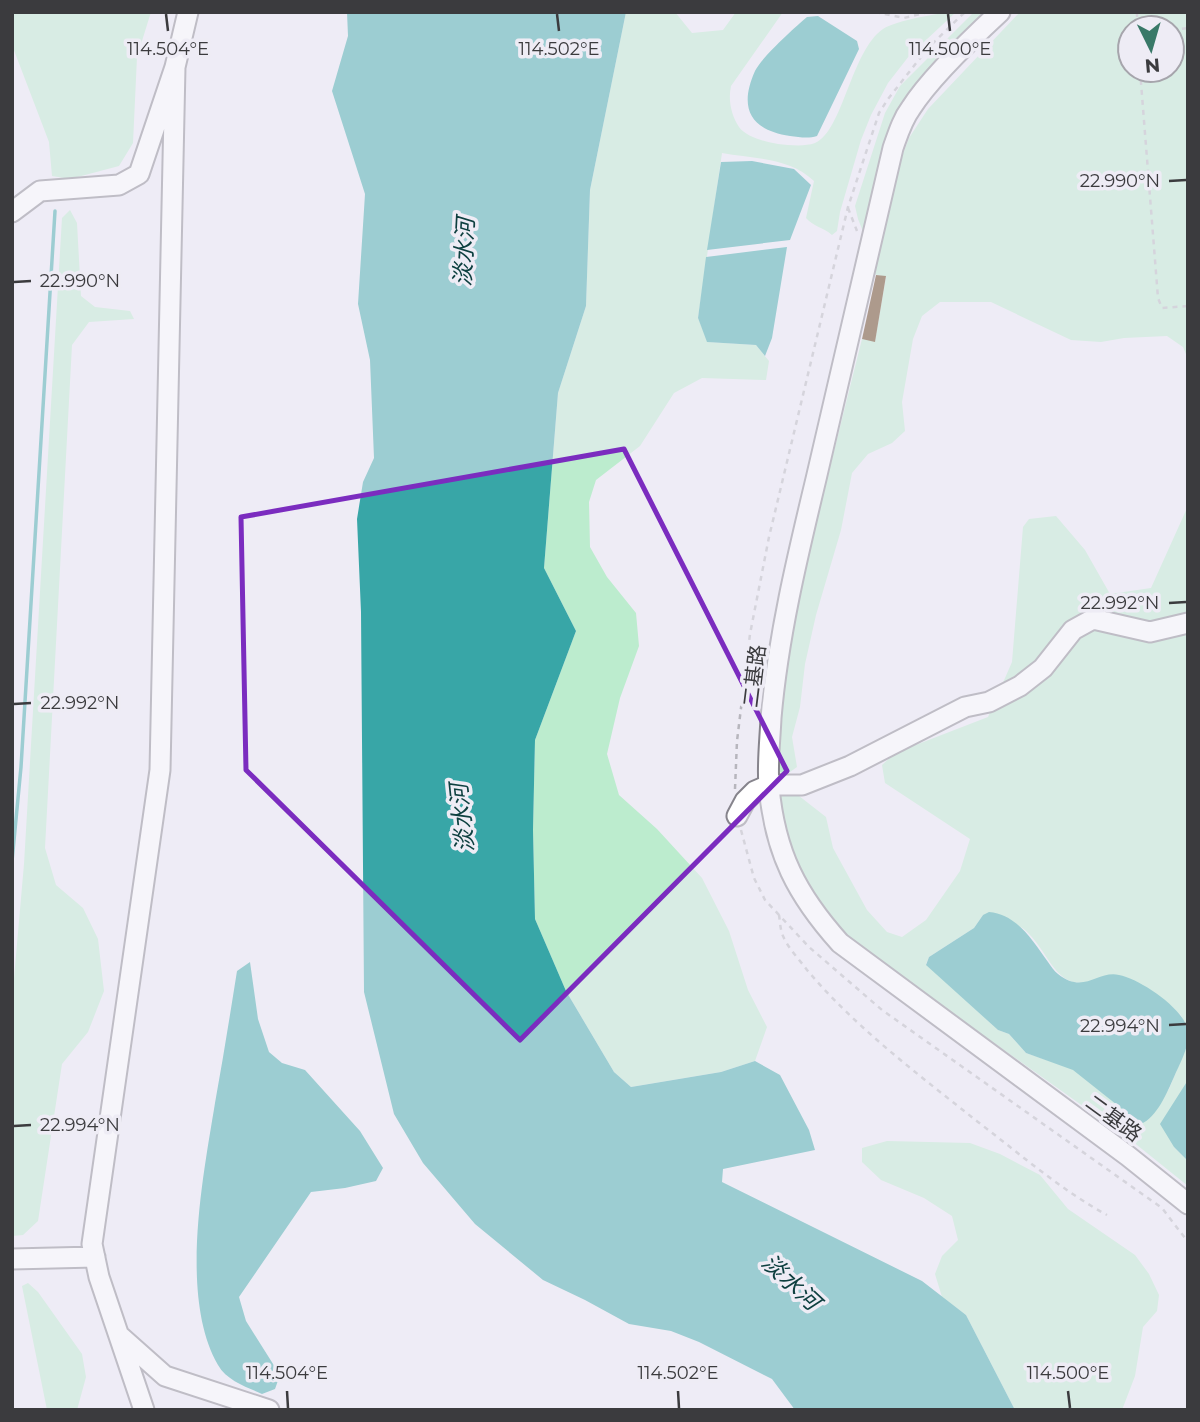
<svg xmlns="http://www.w3.org/2000/svg" width="1200" height="1422" font-family="Montserrat,'Noto Sans SC',sans-serif">
<rect width="100%" height="100%" fill="#eeecf5"/>
<path fill="#bcecce" fill-rule="evenodd" d="M12,12H151L137,57L133,143L119,166L70,179L52,176L49,142L12,45Z
M626,12H675L692,33L723,30L736,12H783L731,86C728,100 731,115 739,127C746,137 766,142 778,144C789,145 804,147 815,143C843,131 851,51 883,29C897,20 939,13 956,12L909,56L888,83L871,115L861,140L840,212L837,231L832,235C823,227 814,227 806,218L814,181C789,157 754,159 722,153L698,318L708,342L756,345L769,361L766,380L702,378L674,393L640,446L596,480L589,502L590,547L607,577L636,613L639,646L620,698L607,754L619,795L657,829L702,878L729,931L748,990L767,1027L755,1061L721,1072L631,1087L614,1072L566,991L535,919L533,830L535,740L576,631L544,568L558,393L586,306L590,190Z
M974,12H990L917,91L864,234L858,219L855,206L885,113L900,86Z
M1020,12H1188V359L1183,347L1167,336L1124,338L1101,342L1071,340L991,302H940L922,316L913,339L902,402L905,431L892,443L868,454L852,473L841,530L816,615L805,664L800,707L792,737L797,767L790,772L783,774L774,767L792,619L862,339L875,341L886,277L873,274L890,188L909,138L928,109ZM1130,28H1172V70H1130Z
M70,210L77,223L81,296L95,307L130,311L134,319L89,322L72,345L45,848L56,885L83,908L98,939L104,991L88,1032L62,1064L38,1221L23,1235L12,1236V1001L24,864L62,218Z
M1188,506V1029L1180,1014L1105,976C1056,1000 1053,955 1025,930C1016,922 994,919 983,915L974,928L929,957L926,964L998,1030L1009,1034L1026,1053L1073,1069L1141,1124L1169,1089L1188,1043V1080L1181,1093L1174,1147L1188,1161V1186L1132,1141L842,935L811,898L790,854L780,796L794,792L826,817L833,848L867,910L887,932L902,937L926,920L960,871L970,839L885,783L882,765L895,753L988,717L1012,662L1023,527L1029,519L1056,516L1085,550L1110,594L1151,588Z
M887,1141L970,1143L1000,1154L1040,1175L1068,1209L1135,1255L1149,1274L1159,1295L1157,1311L1143,1327L1135,1376L1122,1410H1015L966,1315L942,1297L935,1274L942,1256L958,1240L952,1216L924,1198L881,1180L862,1162V1148Z
M28,1283L38,1292L82,1354L86,1377L77,1410H47L22,1286Z"/>
<path fill="#38a6a7" d="M347,12H626L590,190L586,306L558,393L544,568L576,631L535,740L533,830L535,919L566,991L614,1072L631,1087L721,1072L755,1061L780,1075L809,1130L815,1150L723,1169L722,1182L922,1281L966,1315L1015,1410H795L772,1379L699,1342L671,1331L629,1324L585,1300L543,1280L475,1224L423,1163L394,1114L364,992L361,612L357,519L363,482L374,458L370,360L358,304L365,194L332,91L348,36Z
M818,16L857,41L859,49L817,136C808,139 799,137 790,136C751,130 738,109 755,71C761,58 794,28 807,17Z
M752,161L794,169L811,185L790,240L707,250L721,162Z
M787,247L772,338L765,356L756,345L707,342L698,318L706,257Z
M989,912C1018,915 1032,940 1048,962C1051,966 1054,971 1058,974C1084,995 1098,970 1119,975C1140,979 1185,1009 1188,1031C1190,1046 1180,1063 1174,1077C1167,1093 1157,1117 1141,1124L1073,1070L1026,1053L1009,1034L998,1030L926,965L929,957L974,928L983,915Z
M250,962L258,1019L269,1052L282,1063L305,1070L360,1131L383,1168L376,1181L345,1188L311,1192L239,1297L246,1321L280,1375L275,1389L262,1394C247,1387 227,1381 218,1365C179,1297 203,1177 215,1103C223,1059 230,1015 237,971Z
M1188,1080V1161L1174,1147L1160,1124Z"/>
<g fill="none" stroke-linecap="round" stroke-linejoin="round">
<path stroke="#38a6a7" stroke-width="3.5" d="M12,861L21,767L55,211"/>
</g>
<path fill="#5e350d" d="M876,275L886,276L875,342L862,339Z"/>
<g fill="none" stroke-linecap="round" stroke-linejoin="round">
<g stroke="#86848c" stroke-width="23">
<path id="minor" d="M1000,12C973,37 930,78 911,108C902,120 898,134 893,148C867,258 842,369 816,479C797,558 778,637 771,718C770,741 767,765 769,787C775,853 797,895 840,943L1128,1156L1188,1204
M12,212L40,191L119,185L139,174L175,67L188,12
M737,816L745,801L755,791L769,785H802L850,766L965,707L989,702L1020,686L1043,668L1073,630L1093,619L1150,632L1188,623
M12,1259L95,1257
M120,1336L165,1376L269,1410
M144,1410L99,1277L92,1244L160,770L175,67"/>
</g>
<path stroke="#b7b6bd" stroke-width="2.5" stroke-dasharray="5 5" stroke-linecap="butt" d="M875,12L904,18L928,12
M1137,12V28
M1172,30L1188,28
M1140,70L1158,298L1162,308L1188,306
M848,208L857,231
M735,789L737,741L750,634L769,537L848,207L879,113L888,99L928,48L965,12
M741,830L754,878L765,900L809,947L882,1010L1162,1208L1188,1242
M779,915C780,921 780,929 783,936C788,948 799,959 807,970C856,1028 919,1075 978,1122C1020,1154 1061,1190 1107,1215"/>
<use href="#minor" stroke="#fff" stroke-width="19"/>
</g>
<path d="M0 0H1200V1422H0ZM624,449L787,771L520,1040L246,770L241,517Z" fill="#eeecf5" fill-opacity=".55" fill-rule="evenodd"/>
<path fill="none" stroke="#7b2cbf" stroke-width="5" stroke-linejoin="round" d="M624,449L787,771L520,1040L246,770L241,517Z"/>
<path fill="none" stroke="#3b3b3e" stroke-width="2.5" d="M166,14L168,31M557,14L559,31M948,14L950,31M1169,181L1186,180M14,282L31,281M1169,603L1186,602M14,704L31,703M1169,1025L1186,1024M14,1126L31,1125M287,1391L288,1408M678,1391L679,1408M1068,1391L1070,1408"/>
<g text-anchor="middle" dominant-baseline="central" stroke-width="7" stroke-linejoin="round" paint-order="stroke">
<g font-size="21" fill="#3b3b3e" stroke="#eeecf5">
<text transform="translate(754 676) rotate(-83)">二基路</text>
<text transform="translate(1114 1118) rotate(36)">二基路</text>
</g>
<g font-size="23" font-style="italic" fill="#0e4040" stroke="#eeecf5">
<text transform="translate(464 252) rotate(-87)">淡水河</text>
<text transform="translate(462 818) rotate(-96)">淡水河</text>
<text transform="translate(791 1282) rotate(43)">淡水河</text>
</g>
</g>
<g font-size="18" text-anchor="middle" fill="#3b3b3e" stroke="#eeecf5" stroke-width="7" stroke-linejoin="round" paint-order="stroke">
<text x="168" y="55">114.504°E</text>
<text x="559" y="55">114.502°E</text>
<text x="950" y="55">114.500°E</text>
<text x="1120" y="187">22.990°N</text>
<text x="80" y="287">22.990°N</text>
<text x="1120" y="609">22.992°N</text>
<text x="80" y="709">22.992°N</text>
<text x="1120" y="1032">22.994°N</text>
<text x="80" y="1131">22.994°N</text>
<text x="287" y="1379">114.504°E</text>
<text x="678" y="1379">114.502°E</text>
<text x="1068" y="1379">114.500°E</text>
</g>
<rect width="1200" height="1422" fill="none" stroke="#3b3b3e" stroke-width="28"/>
<g transform="translate(1151 49) rotate(175)"><circle r="33" fill="#eeecf5" stroke="#a6a5ac" stroke-width="2"/>
<path d="M0-5L12 26L0 18L-12 26Z" fill="#397968"/>
<text y="-10" font-size="19" font-weight="bold" text-anchor="middle" fill="#3b3b3e">N</text>
</g>
</svg>
